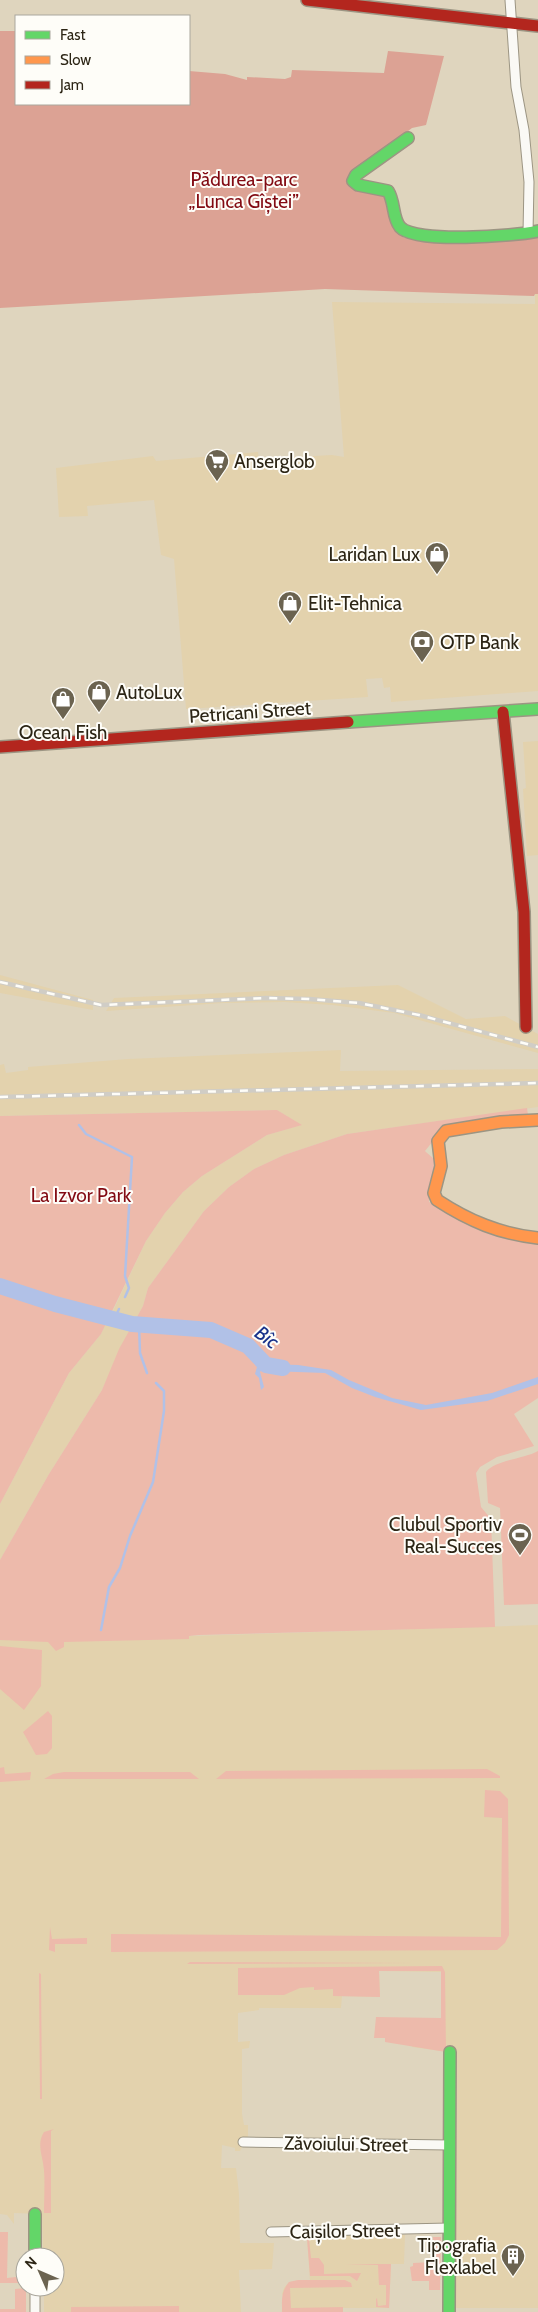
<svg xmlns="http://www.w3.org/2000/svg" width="538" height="2312" font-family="Cabin,sans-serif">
<rect width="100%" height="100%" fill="#dfd5be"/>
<path fill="#e3d2ad" d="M535,294H538V691L391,702L390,687L384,688L382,678L366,679L368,697L186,709L174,559L161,555L154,500L87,506L88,516L59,517L56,468L153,456L156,461L258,452L259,459L332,455L344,457L332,302L535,304Z
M538,741V855L527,856L523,789L526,788L523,742Z
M0,975L93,1000V1010L0,993Z
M398,985L466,1019L505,1016L538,1034V1053L394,1013L332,1005L284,1002L223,1003L106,1011L114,998Z
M341,1050L340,1071L538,1069V1107L347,1134L284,1155L254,1169L229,1187L204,1211L148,1288L143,1306L135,1320L112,1313L146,1241L165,1213L183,1192L202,1176L267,1135L301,1125L277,1110L0,1116V1065L4,1064L6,1073L28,1070V1067L128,1059Z
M107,1321L131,1327L102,1390L49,1474L0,1560V1504L69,1373L101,1334Z
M538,1625V2308H454L457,2053L412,2047L411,2018H441V1972L379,1971L380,1997L342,1996L341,2008H259V2010L238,2013V2042L250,2041L249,2048L242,2049V2114L244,2125H248V2136L240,2151H235V2148L222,2145L221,2168H236L239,2194L240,2243H274L272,2269L239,2270L241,2312H44V2287H55V2257H43L42,2214L14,2213V2224L7,2215L0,2214V1639L62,1640Z
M345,2235H405L404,2264H391L389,2308H291L282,2294L284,2288L289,2282L310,2280L307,2238Z"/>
<path fill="#edbaab" d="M527,1108L528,1115L437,1136L425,1151C428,1154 434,1158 436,1162C440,1170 428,1191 429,1202L531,1241V1244H538V1398L514,1414L534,1446L497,1457L480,1467L476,1473L481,1507L491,1519L495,1627L199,1635L189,1636V1639L64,1642V1647L56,1651L48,1642L0,1640V1560L49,1474L102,1390L119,1349L143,1306L148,1288L204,1211L229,1187L254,1169L284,1155L347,1134Z
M277,1110L302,1125L267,1135L202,1176L183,1192L165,1213L146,1241L101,1334L69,1373L0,1504V1116Z
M538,1451V1604L504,1605L500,1508L488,1503L486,1472C495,1460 524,1459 538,1451Z
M0,1646L42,1650L41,1686L24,1710L0,1689Z
M48,1711L52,1716V1748L47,1754L36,1755L23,1732Z
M4,1767L5,1774L31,1772L30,1780L0,1782V1768Z
M487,1769L500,1776V1778L216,1779L226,1771Z
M64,1772H190L199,1779H44L53,1774Z
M485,1790L500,1791L508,1799L509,1935L505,1943L497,1950L111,1952V1934L501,1937L502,1818L484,1817Z
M50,1927L52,1939L87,1938V1944H55V1952L49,1950Z
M190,1962L416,1963L187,1964Z
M442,1966L445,1972L446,2052L385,2042V2038H374L376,2017L441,2018V1971H379L380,1997L333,1996V1989L314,1990V1987L300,1988L284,1995H238V1968Z
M39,1973L41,1974L42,2099H40Z
M54,2129L51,2131V2213H44C44,2199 45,2184 44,2170C43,2157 36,2144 44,2132Z
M0,2232H8L7,2278L25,2276V2283H0Z
M433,2237H441L440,2290H429V2281H412L410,2267L413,2266V2263L433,2262Z
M307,2238H317L309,2239L311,2258H319L324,2265V2274L361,2273L357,2281L350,2276H310Z
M345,2264H391L389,2308L376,2307V2299L377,2298L378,2306L386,2305V2285H379L378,2265Z
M298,2280H345L351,2283L352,2287L290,2288L291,2308L343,2307V2312H282C282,2299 281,2292 289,2282Z
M26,2288V2312H0V2309H15V2289Z
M179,2306V2312H71V2307Z"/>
<path fill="#dca294" d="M0,31H16V104H189V71L225,74L247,80V77L285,79L291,77L292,70L384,73L388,51L444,56L426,125L412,128L347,178L349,187L383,191L404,238L538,231V294H535L534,296L325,289L0,308Z"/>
<path fill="#b1c1e7" d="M262,1361L269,1364L298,1365L331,1370L349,1380L392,1398L426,1405L492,1393L538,1377V1384L487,1401L421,1410L375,1397L352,1388L325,1373L269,1371L263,1368L260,1372L264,1387L261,1390L259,1378L255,1374L257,1367Z"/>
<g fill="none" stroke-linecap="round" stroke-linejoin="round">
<path stroke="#b1c1e7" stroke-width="2.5" d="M79,1125L86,1134L132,1157L125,1276L129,1288L125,1297
M114,1320L119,1309
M139,1325L140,1353L147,1373
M101,1630L109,1587L120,1568L130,1536L153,1482L164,1411V1391L156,1383"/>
<path stroke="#b1c1e7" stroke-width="16" d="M0,1286L55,1304L132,1324L211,1330L248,1346L266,1365L283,1368"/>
<g stroke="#9c9583" stroke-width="11">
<path id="street" d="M510,0L516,87L524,130L529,182L528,233
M243,2142L449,2145
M271,2232L449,2228
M35,2312V2287"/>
</g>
<g stroke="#9c9583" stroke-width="14">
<path id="fast" d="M408,138L356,175L353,181L358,185L388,191C395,202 392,217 400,227C415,244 515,236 538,231
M348,722L538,709
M35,2214V2257
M449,2312L450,2052"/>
</g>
<g stroke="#9c9583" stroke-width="14">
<path id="slow" d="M538,1120L501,1122L446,1131L438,1141L441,1166L434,1193L437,1200C469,1221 500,1234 538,1238"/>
</g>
<g stroke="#9c9583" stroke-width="14">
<path id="jam" d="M307,0L538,26
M503,712L524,912L526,1027
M0,747L348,722"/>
</g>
<use href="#street" stroke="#faf9f5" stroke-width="9"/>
<use href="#fast" stroke="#63d668" stroke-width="11"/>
<use href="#slow" stroke="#ff974d" stroke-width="11"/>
<use href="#jam" stroke="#b3261e" stroke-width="11"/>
<g stroke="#d0cdc6" stroke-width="4.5">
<path id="rail" d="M0,982L101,1005L266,998L309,999L359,1003L419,1015L538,1047
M0,1097L538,1083"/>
</g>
<use href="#rail" stroke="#fefdf8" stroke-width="2.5" stroke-dasharray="8" stroke-linecap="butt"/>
</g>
<defs>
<g id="supermarket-pin" transform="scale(1.25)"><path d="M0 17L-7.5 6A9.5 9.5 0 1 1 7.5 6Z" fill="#6b6350" stroke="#fefdf8"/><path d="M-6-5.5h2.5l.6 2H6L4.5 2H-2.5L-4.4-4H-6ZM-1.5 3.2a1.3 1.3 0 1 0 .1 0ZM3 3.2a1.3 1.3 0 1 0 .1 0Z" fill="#fff"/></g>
<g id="shop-pin" transform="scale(1.25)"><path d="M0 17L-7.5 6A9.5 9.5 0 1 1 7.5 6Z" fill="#6b6350" stroke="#fefdf8"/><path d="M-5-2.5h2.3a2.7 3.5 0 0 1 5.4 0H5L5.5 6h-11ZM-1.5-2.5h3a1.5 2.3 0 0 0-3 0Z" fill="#fff"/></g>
<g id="bank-pin" transform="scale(1.25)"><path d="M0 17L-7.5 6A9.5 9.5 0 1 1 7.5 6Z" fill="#6b6350" stroke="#fefdf8"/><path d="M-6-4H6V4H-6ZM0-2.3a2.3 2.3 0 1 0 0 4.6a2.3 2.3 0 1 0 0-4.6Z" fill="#fff"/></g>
<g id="stadium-pin" transform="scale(1.25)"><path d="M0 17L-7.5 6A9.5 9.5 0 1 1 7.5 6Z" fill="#6b6350" stroke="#fefdf8"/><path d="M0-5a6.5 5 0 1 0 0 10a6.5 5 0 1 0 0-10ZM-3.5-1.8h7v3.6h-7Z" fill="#fff"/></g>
<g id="building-pin" transform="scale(1.25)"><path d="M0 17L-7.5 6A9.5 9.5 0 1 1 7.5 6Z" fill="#6b6350" stroke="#fefdf8"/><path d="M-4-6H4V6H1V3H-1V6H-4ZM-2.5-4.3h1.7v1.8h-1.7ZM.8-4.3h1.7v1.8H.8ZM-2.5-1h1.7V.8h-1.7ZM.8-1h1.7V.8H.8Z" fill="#fff"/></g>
</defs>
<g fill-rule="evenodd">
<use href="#supermarket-pin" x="217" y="461"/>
<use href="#shop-pin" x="437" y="554"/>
<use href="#shop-pin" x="290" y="603"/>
<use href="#bank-pin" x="422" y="642"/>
<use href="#shop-pin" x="99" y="692"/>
<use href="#shop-pin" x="63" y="699"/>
<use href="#stadium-pin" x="520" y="1535"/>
<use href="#building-pin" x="513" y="2256"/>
</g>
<g text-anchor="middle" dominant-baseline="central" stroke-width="4" stroke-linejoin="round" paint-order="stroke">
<g font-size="19" fill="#820a12" stroke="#fefdf8">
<text x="244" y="179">Pădurea-parc<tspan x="244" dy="22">„Lunca Gîștei”</tspan></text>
<text x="81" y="1195">La Izvor Park</text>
</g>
<g font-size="19" fill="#2c2515" stroke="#fefdf8" text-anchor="start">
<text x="234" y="461">Anserglob</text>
<text x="420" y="554" text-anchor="end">Laridan Lux</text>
<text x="308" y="603">Elit-Tehnica</text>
<text x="440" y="642">OTP Bank</text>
<text x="116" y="692">AutoLux</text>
<text x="63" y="732" text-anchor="middle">Ocean Fish</text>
<text x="502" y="1524" text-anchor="end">Clubul Sportiv<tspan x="502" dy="22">Real-Succes</tspan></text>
<text x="496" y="2245" text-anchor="end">Tipografia<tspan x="496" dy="22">Flexlabel</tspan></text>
</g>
<g font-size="19" fill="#2c2515" stroke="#fefdf8">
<text transform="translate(250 712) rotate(-4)">Petricani Street</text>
<text transform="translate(346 2144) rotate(1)">Zăvoiului Street</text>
<text transform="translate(345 2231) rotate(-1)">Caișilor Street</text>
</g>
<g font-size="20" font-style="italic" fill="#18328a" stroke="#fefdf8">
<text transform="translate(267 1337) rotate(36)">Bîc</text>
</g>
</g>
<rect x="15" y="15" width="175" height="90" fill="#fefdf8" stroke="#aaa79d"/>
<rect x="25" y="31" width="25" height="8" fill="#63d668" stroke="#aaa79d"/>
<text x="60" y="40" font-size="15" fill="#2c2515">Fast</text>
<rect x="25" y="56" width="25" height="8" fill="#ff974d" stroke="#aaa79d"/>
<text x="60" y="65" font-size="15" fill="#2c2515">Slow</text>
<rect x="25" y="81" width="25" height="8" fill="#b3261e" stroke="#aaa79d"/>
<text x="60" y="90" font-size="15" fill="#2c2515">Jam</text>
<g transform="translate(40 2272) rotate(315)"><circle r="24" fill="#fefdf8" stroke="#aaa79d"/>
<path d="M0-4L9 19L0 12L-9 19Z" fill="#6b6350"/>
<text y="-8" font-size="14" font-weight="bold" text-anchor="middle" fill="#2c2515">N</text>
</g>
</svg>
